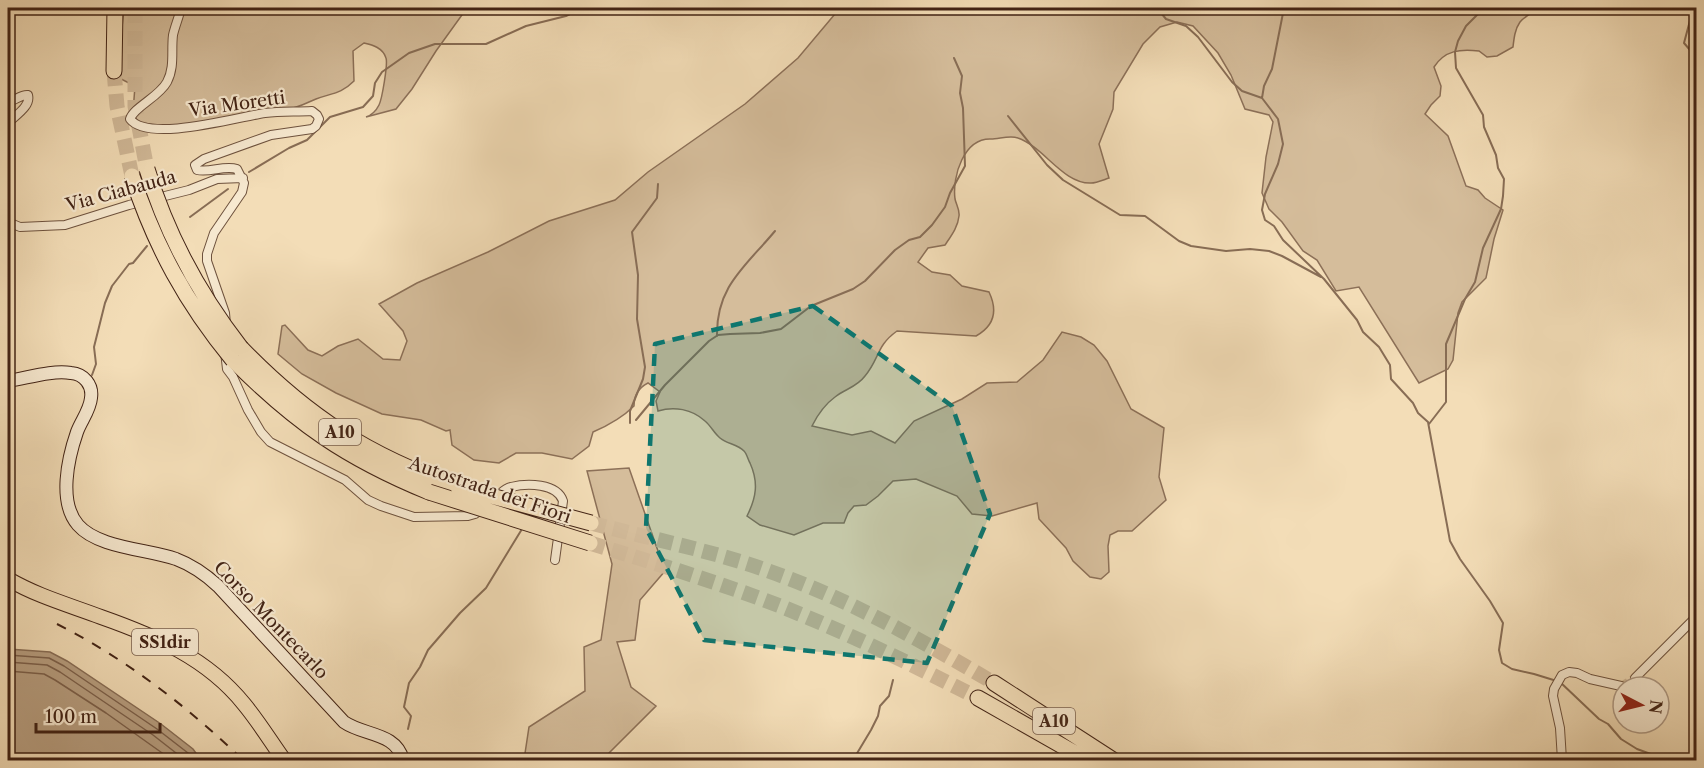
<svg xmlns="http://www.w3.org/2000/svg" width="1704" height="768" font-family="'Libre Caslon Text',serif">
<rect width="100%" height="100%" fill="#f3ddb7"/>
<filter id="stains"><feTurbulence type="fractalNoise" baseFrequency=".00333" numOctaves="4"/><feColorMatrix values="0 0 0 0 .2 0 0 0 0 .09 0 0 0 0 .02 0 0 0 .5 -.17"/></filter>
<radialGradient id="worn" r=".72"><stop offset=".6" stop-color="#630" stop-opacity="0"/><stop offset="1" stop-color="#630" stop-opacity=".3"/></radialGradient>
<path fill="#d5bd9b" stroke="#8c7058" stroke-width="1.5" d="M124,8H190L196,9L198,8H467L436,51L412,89L396,109L366,117C372,115 376,111 379,105C382,99 388,64 386,58C383,48 373,45 364,43L353,51L354,81C341,94 332,93 316,99C306,103 300,107 289,109L170,128L138,122L133,112L135,86L119,78L118,66Z
M840,8H1536C1532,14 1525,16 1520,22C1515,29 1514,38 1513,47L1497,56L1487,57L1479,51C1460,49 1445,50 1434,67L1441,86L1440,96L1431,105L1425,114L1448,136L1466,186L1478,190L1485,198L1503,210L1494,239L1486,278L1462,302L1458,313L1453,360L1448,369L1419,383L1359,287L1336,291L1317,260L1303,251L1282,222L1269,209L1262,193L1266,157L1273,122L1269,115L1245,109L1231,75L1218,53L1193,26L1177,22L1160,27L1143,44L1114,92L1113,109L1099,144L1109,178C1103,180 1096,183 1091,183C1063,184 1044,147 1018,138C1010,135 999,139 991,139C964,138 952,176 955,199C956,204 960,210 959,216C958,227 951,236 945,245L928,248L918,262L932,272L950,275L962,286L989,292C998,311 994,326 976,336L897,331C876,346 880,358 865,376C857,387 845,389 835,397C824,405 818,414 812,426L852,435L871,431L895,443L914,421L962,399L987,383L1017,382L1043,360L1062,332L1081,337L1094,345L1107,361L1131,409L1164,428L1159,477L1166,500L1132,531H1118L1110,535L1108,546L1109,572L1101,579L1090,577L1073,561L1066,548L1039,519L1037,503L992,516L972,514L957,496L916,479L893,481L878,496L866,505L854,506L848,513L844,523H823L794,535L760,525L747,516C756,498 759,483 750,463C748,460 747,454 744,451C737,444 727,444 720,438C714,433 711,426 705,421C692,409 674,406 658,411L656,401L660,392L648,383C638,388 634,395 634,406C623,417 607,426 593,432L589,446L572,459L542,453H516L499,463L474,460L452,445L450,430L446,431L421,420L382,414L336,393L302,374L278,354L282,326L285,325L308,350L322,356L338,346L358,339L383,359L400,360L407,341L403,331L379,304L417,283L488,252L549,221L615,200L648,172L745,104L798,58Z
M629,468L665,571L640,600L635,640L617,642L631,687L656,706L609,753L604,760H524L529,727L585,691L584,647L601,640L612,564L587,471Z"/>
<path fill="#b79e80" stroke="#886d55" stroke-width="1.5" d="M8,649L50,652L67,661L161,724L193,749L201,760H8Z"/>
<g fill="none" stroke-linecap="round" stroke-linejoin="round">
<path stroke="#7c604a" stroke-width="1.5" d="M8,655L49,658L64,666L157,729L188,753L194,760
M8,662L47,665L60,672L153,735L185,760
M8,671L44,674L55,680L106,713L172,760"/>
<path stroke="#886d55" stroke-width="2" d="M1157,8L1166,19L1186,26L1198,37L1232,82L1242,91L1262,98L1278,119L1283,144L1278,164L1265,194L1262,210L1265,220L1274,226L1283,240L1324,279L1357,320L1363,332L1379,347L1390,365L1391,379L1413,403L1418,413L1428,422L1450,541L1460,559L1490,601L1503,623L1499,650L1502,663L1512,669L1534,674L1560,682L1599,719L1608,724L1621,739L1637,749L1667,760
M1690,8L1692,13L1684,43L1696,57
M1262,98L1264,86L1272,69L1284,8
M1008,116L1047,165L1063,180L1120,215L1145,216L1179,241L1191,246L1226,251L1250,249L1269,251L1282,256L1321,277
M249,172L289,148L307,140L330,117L363,107L373,96L375,83L382,72L409,53L435,44H486L526,26L566,16L582,8
M190,217L228,189
M717,336C716,286 746,266 775,231
M92,375L96,364L94,347L105,303L112,286L129,264L133,263L147,246
M636,420L665,385L709,341L718,335L730,334L760,333L781,329L811,306L853,289L865,281L895,250L909,240L920,237L932,225L945,207L950,193L965,166L963,108L960,93L962,76L954,58
M630,423V411L643,379L645,367L637,319L638,275L632,232L657,198L658,184
M1429,424L1446,402V344L1465,299L1475,282L1483,248L1501,209L1503,196L1504,179L1498,168L1496,155L1484,127L1483,115L1456,68L1455,52L1458,41L1466,26L1478,14L1479,8
M408,729L411,716L404,707L409,683L420,667L428,650L460,613L486,588L522,529
M853,760L871,730L878,716L880,706L889,696L893,680"/>
<path stroke="#d0b897" stroke-width="8" stroke-dasharray="8 4" stroke-linecap="butt" d="M1621,686L1635,678"/>
<path stroke="#d0b897" stroke-width="15" stroke-dasharray="15 8" stroke-linecap="butt" d="M135,8V106L147,169
M114,71L117,106L132,176
M591,523C652,539 718,552 777,574C854,602 924,642 994,683
M590,543C654,563 718,582 780,606C848,633 913,665 978,698"/>
<g stroke="#6e523e" stroke-width="10">
<path id="street" d="M181,8C179,17 175,26 173,35C171,51 175,67 167,82C159,97 134,107 130,119C148,143 238,117 265,113C281,111 296,112 312,111L317,115L319,119L316,126L312,129L271,135L204,159L195,165L197,170C210,173 224,165 237,169L244,183L242,192L214,233L207,254V261L225,313L226,324
M8,102C15,101 21,94 28,95C31,106 16,115 8,123
M8,222L20,227L65,225L129,205L189,190L217,179L243,178
M225,352L227,369L233,377L248,410L261,432L270,442L345,480L368,500L381,506L414,517L468,516L475,514L483,508
M495,498C500,494 505,488 511,487C527,483 557,483 563,501L555,560
M1635,678L1696,617
M1562,760L1560,728L1553,696L1554,689L1562,675L1569,672L1577,673L1590,679L1621,686"/>
</g>
<g stroke="#422315" stroke-width="14">
<path id="secondary" d="M8,381C28,378 51,370 71,373C84,374 93,385 91,398C90,410 81,421 77,432C68,458 58,502 78,525C98,548 147,549 176,559C192,565 206,575 218,586L344,722C364,736 396,732 403,760"/>
</g>
<g stroke="#422315" stroke-width="16">
<path id="primary" d="M8,579C37,596 69,605 101,617C155,636 207,658 244,704C259,722 271,742 284,760"/>
</g>
<g stroke="#422315" stroke-width="17">
<path id="highway" d="M114,71L115,8
M241,348C307,416 368,456 458,487
M233,360C296,423 346,458 429,492
M994,683L1113,760
M978,698L1087,760"/>
</g>
<use href="#street" stroke="#f7e9d0" stroke-width="8"/>
<use href="#secondary" stroke="#f7e9d0" stroke-width="12"/>
<use href="#primary" stroke="#f3ddb7" stroke-width="14"/>
<use href="#highway" stroke="#f3ddb7" stroke-width="15"/>
<path stroke="#422315" stroke-width="2" stroke-dasharray="10 10" stroke-linecap="butt" d="M57,624C126,659 188,707 243,760"/>
<g stroke="#422315" stroke-width="17" stroke-linecap="butt">
<path id="highway-bridge" d="M147,169C167,235 199,294 241,348
M132,176C155,246 186,303 233,360
M458,487L591,523
M429,492L590,543"/>
</g>
<use href="#highway-bridge" stroke="#f3ddb7" stroke-width="15"/>
</g>
<path fill="#0f766e" fill-opacity="0.2" stroke="#0f766e" stroke-width="4.5" stroke-dasharray="12 8" stroke-linejoin="round" d="M813,306L952,406L990,514L927,663L704,640L646,528L655,344Z"/>
<g text-anchor="middle" dominant-baseline="central" stroke-width="4.5" stroke-linejoin="round" paint-order="stroke">
<g fill="#f7e9d0" stroke="#785e4d" stroke-width="1.5">
<rect x="319" y="419" width="42" height="26" rx="4.5"/>
<rect x="132" y="629" width="66" height="26" rx="4.5"/>
<rect x="1033" y="708" width="42" height="26" rx="4.5"/>
</g>
<g font-size="16" font-weight="bold" fill="#422315">
<text x="340" y="432">A10</text>
<text x="165" y="642">SS1dir</text>
<text x="1054" y="721">A10</text>
</g>
<g font-size="18" fill="#422315" stroke="#f7e9d0">
<text transform="translate(237 104) rotate(-8)">Via Moretti</text>
<text transform="translate(121 191) rotate(-15)">Via Ciabauda</text>
<text transform="translate(490 490) rotate(19)">Autostrada dei Fiori</text>
<text transform="translate(271 620) rotate(46)">Corso Montecarlo</text>
</g>
</g>
<rect width="1704" height="768" fill="none" stroke="#f3ddb7" stroke-width="30"/>
<rect x="9" y="9" width="1686" height="750" fill="none" stroke="#422315" stroke-width="3"/>
<rect x="15" y="15" width="1674" height="738" fill="none" stroke="#422315" stroke-width="1.5"/>
<g transform="translate(1641 705) rotate(97)"><circle r="28" fill="#f7e9d0" stroke="#af9a85" stroke-width="1.5"/>
<path d="M0-4.5L10 22L0 15L-10 22Z" fill="#8f2418"/>
<text y="-9" font-size="16" font-weight="bold" text-anchor="middle" fill="#422315">N</text>
</g>
<path d="M36 723v9h124v-9" fill="none" stroke="#422315" stroke-width="3"/>
<text x="45" y="723" font-size="18" fill="#422315" stroke="#f7e9d0" stroke-width="4.5" paint-order="stroke">100 m</text>
<rect width="100%" height="100%" filter="url(#stains)"/>
<rect width="100%" height="100%" fill="url(#worn)"/>
</svg>
